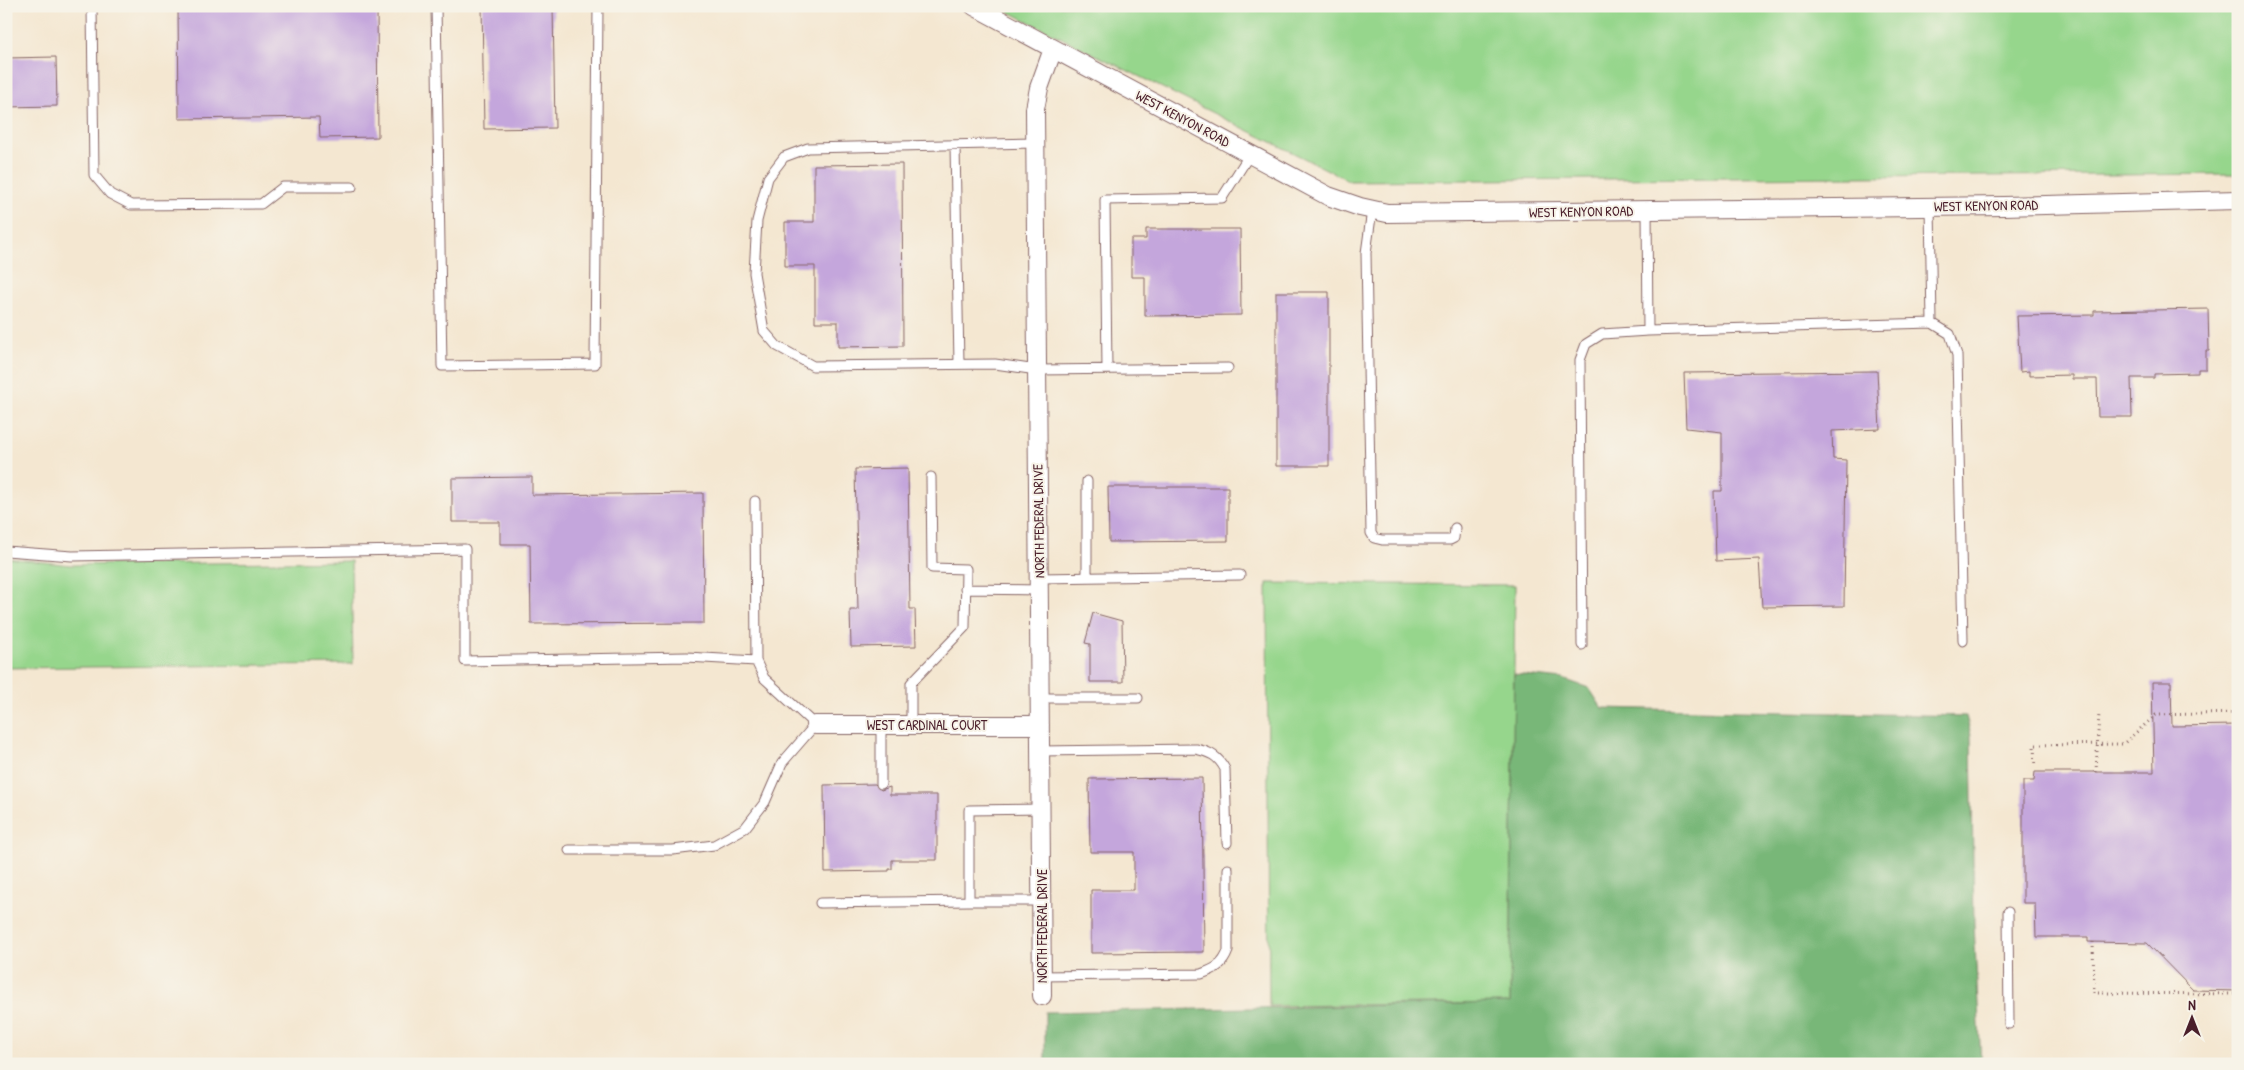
<svg xmlns="http://www.w3.org/2000/svg" width="2244" height="1070" font-family="'Patrick Hand',sans-serif">
<rect width="100%" height="100%" fill="#f7f3e8"/>
<filter id="ink" filterUnits="userSpaceOnUse"><feTurbulence type="fractalNoise" baseFrequency=".02" numOctaves="2"/><feDisplacementMap in="SourceGraphic" scale="10" xChannelSelector="R" yChannelSelector="G"/><feConvolveMatrix kernelMatrix="1 2 1 2 8 2 1 2 1" color-interpolation-filters="sRGB"/></filter>
<filter id="wash" filterUnits="userSpaceOnUse"><feTurbulence type="fractalNoise" baseFrequency=".0096" numOctaves="4" result="noise"/><feDisplacementMap in="SourceGraphic" scale="20" xChannelSelector="R" yChannelSelector="G"/><feGaussianBlur stdDeviation="1.12" result="paint"/><feColorMatrix in="noise" values="0 0 0 0 0 0 0 0 0 0 0 0 0 0 0 0 0 1.4 0 .05"/><feComposite in="paint" operator="in"/></filter>
<g filter="url(#wash)">
<rect width="100%" height="100%" fill="#f4e7d1"/>
<path fill="#96d68c" stroke="#707a5c" d="M997,6H2238V174L1350,181Z
M6,558L71,565L351,561L353,664L6,668Z
M1267,583L1515,585L1510,1003L1269,1006Z"/>
<path fill="#78b778" stroke="#616b52" d="M1514,674L1563,679L1589,688L1602,708L1966,716L1971,736L1974,924L1981,1064H1045V1012L1510,1003Z"/>
<g id="blocks">
<path fill="#c4a6dc" d="M178,6H377L378,137L320,138L319,117L179,119Z
M482,6H553L555,128L484,129Z
M56,57L57,106L6,107V58Z
M902,164L903,346L838,347V322H815V266H785V222H814V165Z
M1146,229H1240L1241,315L1145,316V277H1131V239H1146Z
M1276,292H1329V466H1276Z
M2208,309L2209,351H2206V369H2198V373L2154,374V378H2131L2132,417H2098L2097,379H2072V375L2029,376V371L2020,372L2017,316L2094,315V311Z
M1877,371L1880,429L1832,431L1833,459L1846,460L1844,606L1762,607L1759,559L1716,561L1714,491H1722V432L1686,428L1684,373Z
M908,468L910,609H915L916,646L851,647L850,610H858L855,469Z
M532,477V495L703,493L704,623L531,624L530,544H500V522H452V478Z
M1108,487H1228V541L1109,542Z
M1093,613L1122,621L1123,682H1090V644L1085,643Z
M2152,682H2171L2172,726L2238,725V991L2193,990L2147,943L2088,942V937H2036L2035,903H2023V781H2034L2035,772H2154Z
M1202,778L1204,952L1091,953V890H1134V852H1090L1089,779Z
M875,784L881,790L890,787V795H937V860H892V869H889V871L825,872L824,785Z"/>
</g>
</g>
<g filter="url(#ink)">
<use href="#blocks" fill-opacity="0" stroke="#866565" stroke-width="1"/>
<g fill="none" stroke-linecap="round" stroke-linejoin="round">
<g stroke="#866565" stroke-width="11">
<path id="service" d="M92,6L94,175L110,194L131,205L261,204L283,187H352
M436,6L442,366L595,364L598,6
M1035,143L808,148L784,157L768,178L757,221L754,273L764,331L777,346L813,366L995,364L1037,370L1228,368
M955,145L959,364
M1930,206L1932,323L1950,334L1957,355L1963,641
M1372,210L1366,253L1371,533L1374,538L1382,540H1450L1454,538L1455,528
M1647,210L1648,331
M1107,369L1105,200L1222,198L1250,154
M1087,481V577
M6,551L72,556L465,549V661L687,657L756,661
M1039,578L1240,575
M965,589L1039,590
M1582,645L1580,360L1586,344L1602,334L1648,331L1932,323
M1040,698H1138
M881,724V784
M911,724V683L965,627L966,569L932,568L931,477
M1040,751L1196,749C1210,752 1218,756 1225,769L1227,843
M569,850H673L714,845L745,828L765,802L782,763L815,725L764,678L756,661L755,501
M969,901H1041
M820,903L969,901V810L1041,809
M2008,912L2009,1024
M1042,976L1201,974C1215,969 1223,965 1228,951V869"/>
</g>
<g stroke="#866565" stroke-width="20">
<path id="minor" d="M974,6L1328,196L1360,207L1387,213L2004,206L2238,200
M815,725H1040
M1042,996L1035,109L1039,88L1053,49"/>
</g>
<path stroke="#866565" stroke-width="3" stroke-dasharray="1 4" stroke-linecap="butt" d="M2035,768L2034,745L2123,744L2156,715L2238,713
M2096,772L2099,713
M2093,942L2094,993L2238,994"/>
<use href="#service" stroke="#fff" stroke-width="9"/>
<use href="#minor" stroke="#fff" stroke-width="18"/>
</g>
</g>
<g text-anchor="middle" dominant-baseline="central" stroke-width="4" stroke-linejoin="round" paint-order="stroke">
<g font-size="14" fill="#4a1f2b" stroke="#f7f3e8">
<text transform="translate(1183 118) rotate(28)">WEST KENYON ROAD</text>
<text transform="translate(1986 205) rotate(-1)">WEST KENYON ROAD</text>
<text transform="translate(1581 211) rotate(-1)">WEST KENYON ROAD</text>
<text transform="translate(1038 521) rotate(-91)">NORTH FEDERAL DRIVE</text>
<text x="927" y="724">WEST CARDINAL COURT</text>
<text transform="translate(1041 926) rotate(-90)">NORTH FEDERAL DRIVE</text>
</g>
</g>
<rect width="2244" height="1070" fill="none" stroke="#f7f3e8" stroke-width="25"/>
<g transform="translate(2192 1018)" stroke="#f7f3e8" stroke-width="4" paint-order="stroke">
<path d="M0-4L9 19L0 12L-9 19Z" fill="#4a1f2b"/>
<text y="-8" font-size="14" font-weight="bold" text-anchor="middle" fill="#4a1f2b">N</text>
</g>
</svg>
